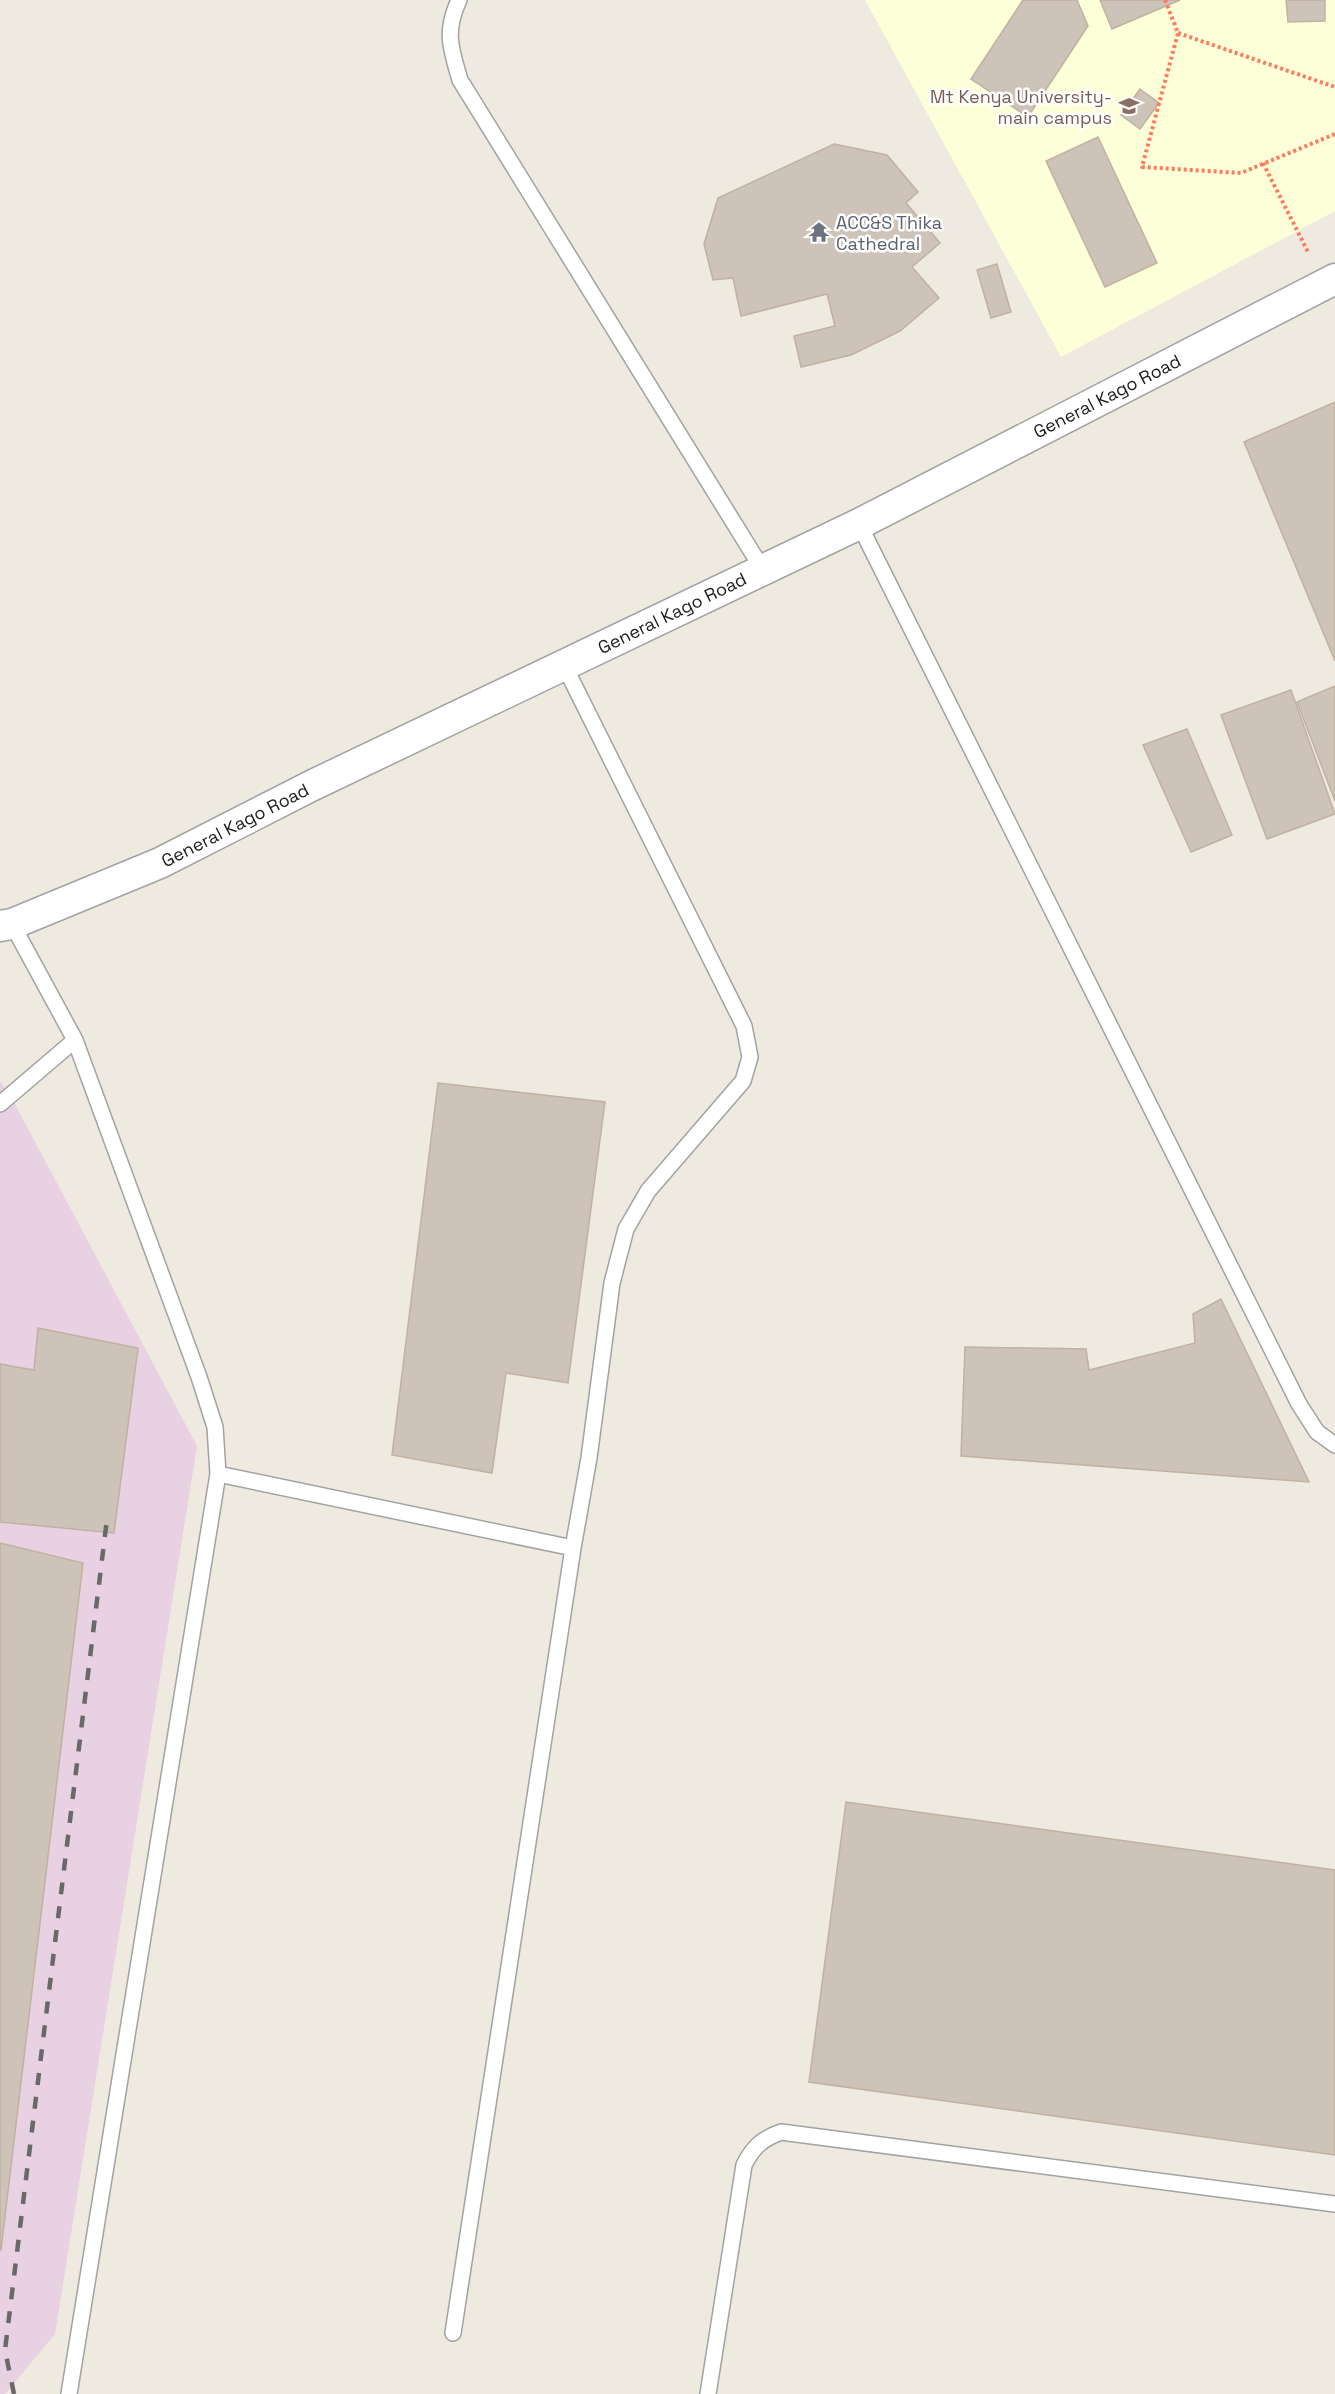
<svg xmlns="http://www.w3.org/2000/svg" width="1335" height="2394" font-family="'Space Grotesk',sans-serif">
<rect width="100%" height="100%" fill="#eeeadf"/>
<path fill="#e7d1e2" d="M0,1081L11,1097L197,1446L55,2334L5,2394H0Z"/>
<path fill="#fcffd7" d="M865,0H1335V211L1061,357Z"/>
<path fill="#cec3b8" stroke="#c0b1a1" stroke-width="1.5" d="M1023,0H1077L1088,26L1028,117L971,79Z
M1100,0H1180L1112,29Z
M1286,0H1325V21L1288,22Z
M1140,89L1159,103L1140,129L1121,115Z
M1098,137L1157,263L1105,287L1046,161Z
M834,144L887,155L918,192L906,203L940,243L912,267L939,298L900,331L851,355L801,367L794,336L835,326L827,294L741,316L733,278L713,280L704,244L718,198Z
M997,264L1011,312L991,318L977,270Z
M1335,402V661L1244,442Z
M1335,686V801L1297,702Z
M1291,690L1335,814L1267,839L1221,715Z
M1187,729L1232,835L1191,852L1143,745Z
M438,1083L605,1102L568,1383L506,1373L492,1473L392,1455Z
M1221,1299L1309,1482L961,1456L965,1347L1086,1349L1089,1370L1195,1343L1193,1314Z
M38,1328L138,1348L114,1533L0,1522V1364L34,1370Z
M0,1543L83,1563L1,2250L0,2249Z
M846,1802L1335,1870V2155L809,2082Z"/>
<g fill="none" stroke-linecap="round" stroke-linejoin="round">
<g stroke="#a2a2a2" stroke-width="18">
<path id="lane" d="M459,0C444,32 451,49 460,80L763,570
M859,524L1299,1404L1317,1432L1335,1445
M12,924L75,1040L199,1377L215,1427L218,1474L69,2394
M0,1104L75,1040
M218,1474L573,1548L589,1458L612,1283L626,1229L648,1191L743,1081L750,1057L744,1026L564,665
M453,2333L573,1548
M708,2394L744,2165C753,2147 762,2139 781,2132L1335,2204"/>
</g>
<g stroke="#a2a2a2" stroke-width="33">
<path id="street" d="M0,926L12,924L160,863L313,785L859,524L1335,279"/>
</g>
<path stroke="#ff7a5f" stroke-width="4" stroke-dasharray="3 3" stroke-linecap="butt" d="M1165,0L1178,33L1142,167L1241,173L1335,134
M1178,33L1335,87
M1263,163L1309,254"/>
<use href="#lane" stroke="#fff" stroke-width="15"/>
<use href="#street" stroke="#fff" stroke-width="30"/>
<path stroke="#696969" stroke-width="4.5" stroke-dasharray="12 12" stroke-linecap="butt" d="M14,2394L5,2350L107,1519"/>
</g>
<defs>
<g id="university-bare" transform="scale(1.62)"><path d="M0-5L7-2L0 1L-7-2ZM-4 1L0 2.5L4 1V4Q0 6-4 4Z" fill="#8d6e63" stroke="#fff" stroke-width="2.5" paint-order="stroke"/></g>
<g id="temple-bare" transform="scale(1.62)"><path d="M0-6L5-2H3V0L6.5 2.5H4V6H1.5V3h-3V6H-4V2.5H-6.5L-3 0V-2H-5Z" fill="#6b7280" stroke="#fff" stroke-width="2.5" paint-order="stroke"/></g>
</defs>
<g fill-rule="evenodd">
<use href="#university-bare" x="1129" y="106"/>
<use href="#temple-bare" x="819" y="232"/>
</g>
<g text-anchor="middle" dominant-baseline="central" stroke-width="5" stroke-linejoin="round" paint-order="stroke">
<g font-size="18" fill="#785e54" stroke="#fff" text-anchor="end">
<text x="1112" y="96">Mt Kenya University-<tspan x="1112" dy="21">main campus</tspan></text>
</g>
<g font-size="18" fill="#5b616d" stroke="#fff" text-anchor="start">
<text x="836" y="222">ACC&amp;S Thika<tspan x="836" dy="21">Cathedral</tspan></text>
</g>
<g font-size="18" fill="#1b1b1b" stroke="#fff">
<text transform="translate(1107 396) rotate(-27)">General Kago Road</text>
<text transform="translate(672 613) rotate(-26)">General Kago Road</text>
<text transform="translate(235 825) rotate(-27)">General Kago Road</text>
</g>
</g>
</svg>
